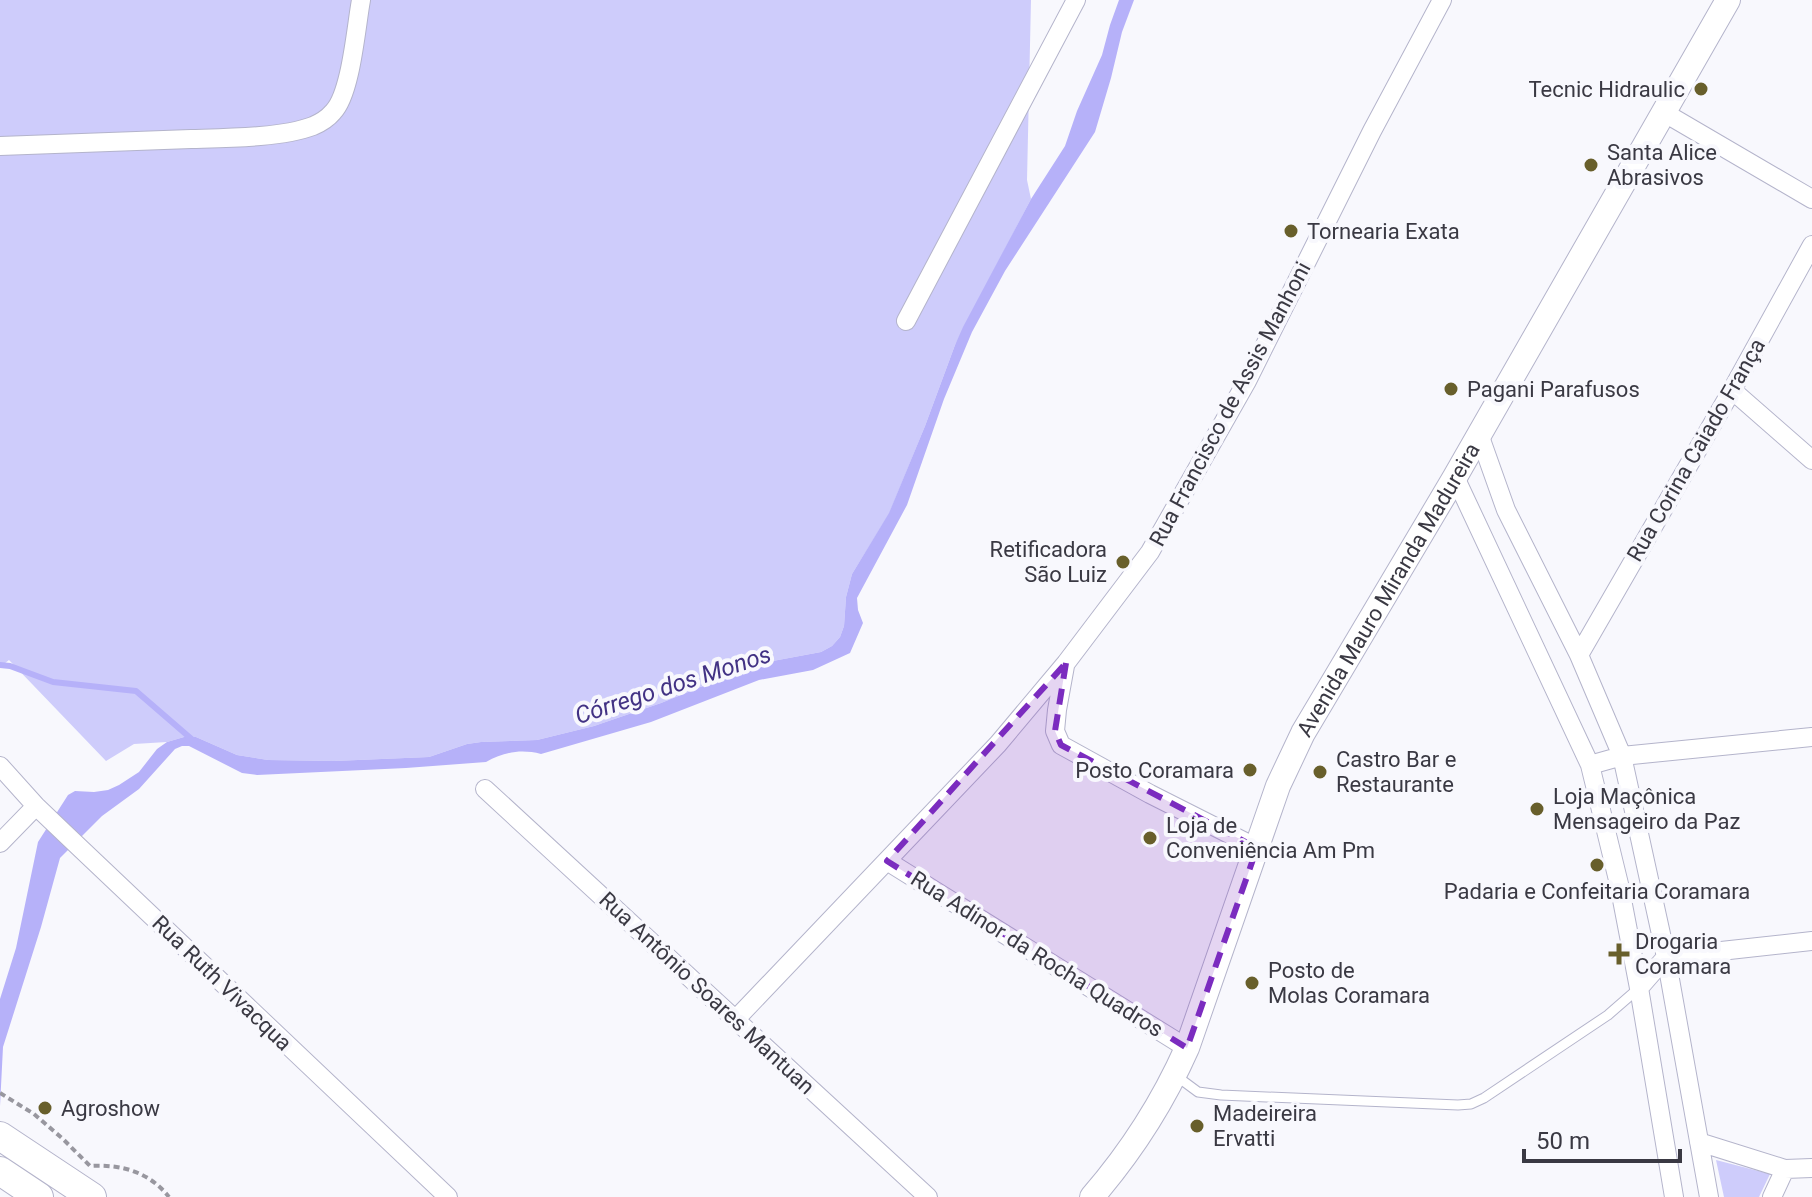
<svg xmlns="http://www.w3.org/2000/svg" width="1812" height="1197" font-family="Roboto,sans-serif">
<rect width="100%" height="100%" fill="#f8f8fd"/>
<path fill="#ceccfb" d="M0,0H1031L1027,180L1031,199L955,345L925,426L889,514L852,574L846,597L844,626L840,637L832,646L821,652L757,664L661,703L594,726L537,740L481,742L467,744L429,757L334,761L268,760L237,755L196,737H184L167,742L134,744L106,761L9,660L0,667Z
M1716,1160L1770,1174L1759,1197H1724Z"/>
<path fill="#b6b1f9" d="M1119,0H1134L1122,32L1111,78L1095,132L1005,271L972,332L944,399L907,505L857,598L858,610L863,623L850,653L813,670L759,680L651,722L541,754C521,749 504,752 486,762L406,768L257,775L242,773L189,746H182L175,749L139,789L102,816L60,858L41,927L3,1047L0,1106V999L16,948L38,842L68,795L75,791L94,792L108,790L119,785L139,772L157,749L167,742L184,737H196L237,755L268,760L334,761L429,757L467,744L481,742L537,740L594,726L661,703L757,664L821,652L832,646L840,637L844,626L846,597L852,574L889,513L925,426L955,345L963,327L1031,199L1065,146L1077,111L1102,55L1110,25Z"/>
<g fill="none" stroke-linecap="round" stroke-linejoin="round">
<path stroke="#b6b1f9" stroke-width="6" d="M0,665L10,666L53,682L136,691L195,742"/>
<g stroke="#b4b4cb" stroke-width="11">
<path id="service" d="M1175,1075L1198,1092L1221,1095L1458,1105L1471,1104L1484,1098L1608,1015L1639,988"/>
</g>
<g stroke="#b4b4cb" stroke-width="20">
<path id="minor" d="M1663,112L1812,199
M0,146C64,144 127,141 191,139C226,138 281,138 313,126C320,123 328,118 333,112C351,94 356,27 361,0
M906,321L1076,0
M1732,390L1812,460
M1479,434L1506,510L1579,655L1622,756L1666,957L1709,1197
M1455,477L1590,765L1619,884L1639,988L1674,1197
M1579,655L1732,390L1812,245
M1065,666L1057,710L1055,731L1061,745L1150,794L1257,848
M1590,765L1622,756L1812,737
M0,766L36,806L79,847L448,1197
M485,789L928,1197
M0,843L36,806
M887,861L1187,1048
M1639,988L1666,957L1812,941
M736,1019L998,744L1066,663L1150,552L1247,381L1372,131L1442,0
M1699,1142L1785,1169
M1772,1197L1785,1169L1812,1168"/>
</g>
<g stroke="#b4b4cb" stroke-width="26">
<g id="secondary">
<path id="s1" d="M1092,1197C1131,1152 1163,1102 1187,1048L1278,786L1303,733L1455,477L1728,0"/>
</g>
</g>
<g stroke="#b4b4cb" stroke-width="30">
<path id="trunk" d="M0,1136L92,1197
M0,1171L39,1197"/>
</g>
<path stroke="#98979f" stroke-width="4" stroke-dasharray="6 4" stroke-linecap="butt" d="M0,1093L34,1114L63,1139L90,1166C122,1164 149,1172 169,1197"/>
<use href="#service" stroke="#fff" stroke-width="9"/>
<use href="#minor" stroke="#fff" stroke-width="18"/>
<use href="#secondary" stroke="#fff" stroke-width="24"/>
<use href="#trunk" stroke="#fff" stroke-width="28"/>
</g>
<path fill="#7b2cbf" fill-opacity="0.2" stroke="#7b2cbf" stroke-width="6" stroke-dasharray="16 10" stroke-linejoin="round" d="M1066,663L1055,731L1061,745L1257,848L1187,1048L887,861Z"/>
<g fill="#685f2b" stroke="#f8f8fd" stroke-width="3">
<circle cx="1701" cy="89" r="8"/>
<circle cx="1591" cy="165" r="8"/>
<circle cx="1291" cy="231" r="8"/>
<circle cx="1451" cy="389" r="8"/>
<circle cx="1123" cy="562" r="8"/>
<circle cx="1250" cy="770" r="8"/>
<circle cx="1320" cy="772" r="8"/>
<circle cx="1537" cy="809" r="8"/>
<circle cx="1150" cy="838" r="8"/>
<circle cx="1597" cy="865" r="8"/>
<path d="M1615 942h8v8h8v8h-8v8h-8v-8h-8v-8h8z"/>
<circle cx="1252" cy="983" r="8"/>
<circle cx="45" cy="1108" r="8"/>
<circle cx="1197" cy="1126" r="8"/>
</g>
<g text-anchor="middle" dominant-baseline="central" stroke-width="8" stroke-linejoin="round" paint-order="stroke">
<g font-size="22" fill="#3a3943" stroke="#f8f8fd" text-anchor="start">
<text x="1685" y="89" text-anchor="end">Tecnic Hidraulic</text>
<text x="1607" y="152">Santa Alice<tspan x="1607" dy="25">Abrasivos</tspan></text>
<text x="1307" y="231">Tornearia Exata</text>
<text x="1467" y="389">Pagani Parafusos</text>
<text x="1107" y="549" text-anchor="end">Retificadora<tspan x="1107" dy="25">São Luiz</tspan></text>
<text x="1336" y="759">Castro Bar e<tspan x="1336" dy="25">Restaurante</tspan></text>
<text x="1234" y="770" text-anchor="end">Posto Coramara</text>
<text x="1553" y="796">Loja Maçônica<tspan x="1553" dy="25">Mensageiro da Paz</tspan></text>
<text x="1166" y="825">Loja de<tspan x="1166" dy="25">Conveniência Am Pm</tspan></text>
<text x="1597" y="891" text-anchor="middle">Padaria e Confeitaria Coramara</text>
<text x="1635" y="941">Drogaria<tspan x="1635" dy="25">Coramara</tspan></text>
<text x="1268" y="970">Posto de<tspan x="1268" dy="25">Molas Coramara</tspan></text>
<text x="61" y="1108">Agroshow</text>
<text x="1213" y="1113">Madeireira<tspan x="1213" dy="25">Ervatti</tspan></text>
</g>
<g font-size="22" fill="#3a3943" stroke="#f8f8fd">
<text transform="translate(1230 404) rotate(-62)">Rua Francisco de Assis Manhoni</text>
<text transform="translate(1696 450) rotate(-60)">Rua Corina Caiado França</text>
<text stroke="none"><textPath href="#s1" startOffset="680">Avenida Mauro Miranda Madureira</textPath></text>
<text transform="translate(1037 954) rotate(32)">Rua Adinor da Rocha Quadros</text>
<text transform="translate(222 983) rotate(44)">Rua Ruth Vivacqua</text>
<text transform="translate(707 993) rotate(43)">Rua Antônio Soares Mantuan</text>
</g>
<g font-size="24" font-style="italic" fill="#423284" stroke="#f8f8fd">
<text transform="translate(673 685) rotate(-18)">Córrego dos Monos</text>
</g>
</g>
<path d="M1524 1149v12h156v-12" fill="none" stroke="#3a3943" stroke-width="4"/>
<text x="1536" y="1149" font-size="24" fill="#3a3943" stroke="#f8f8fd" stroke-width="6" paint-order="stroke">50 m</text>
</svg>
